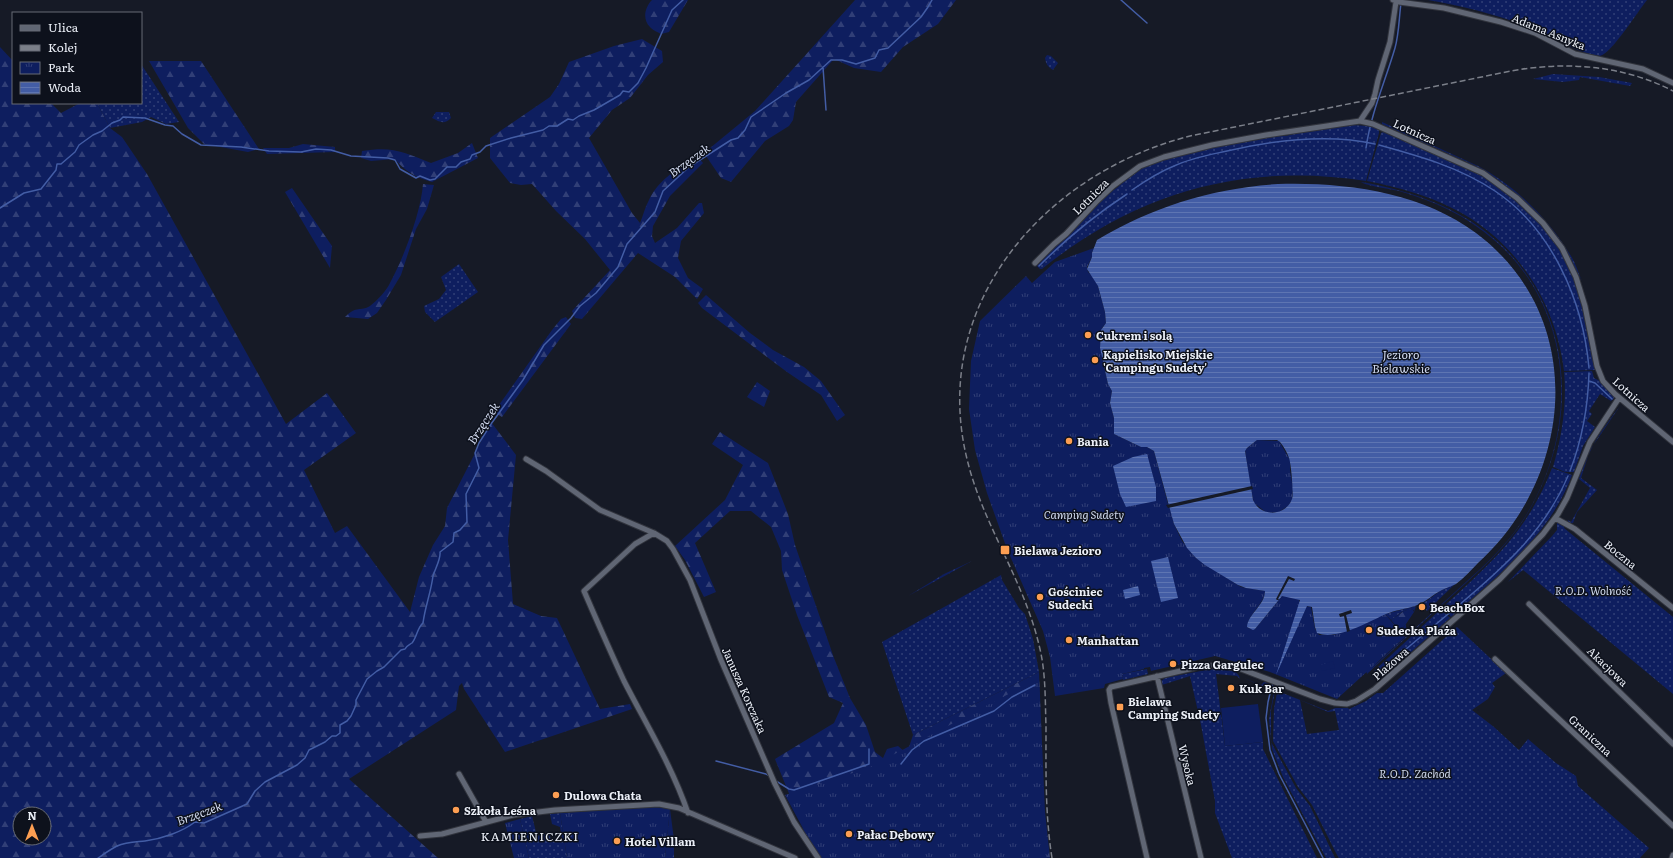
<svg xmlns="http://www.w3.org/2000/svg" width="1673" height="858" font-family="Literata,serif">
<defs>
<pattern id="grass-dots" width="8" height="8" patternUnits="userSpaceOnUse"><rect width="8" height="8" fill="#0e1e5f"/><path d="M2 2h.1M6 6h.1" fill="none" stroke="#313f77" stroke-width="1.8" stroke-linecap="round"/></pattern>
<pattern id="forest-firs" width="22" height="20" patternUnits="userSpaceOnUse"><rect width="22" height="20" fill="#0e1e5f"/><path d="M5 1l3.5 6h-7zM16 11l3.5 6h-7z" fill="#313f77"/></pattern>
<pattern id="park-tufts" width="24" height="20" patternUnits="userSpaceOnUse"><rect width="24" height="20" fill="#0e1e5f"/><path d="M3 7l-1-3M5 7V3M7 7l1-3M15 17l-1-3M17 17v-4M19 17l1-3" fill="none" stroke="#313f77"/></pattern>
<pattern id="water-rules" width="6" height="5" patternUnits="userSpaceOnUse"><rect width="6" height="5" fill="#435da5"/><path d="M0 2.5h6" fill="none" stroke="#5e75b2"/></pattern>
</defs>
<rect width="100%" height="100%" fill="#161a26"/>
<path fill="url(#grass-dots)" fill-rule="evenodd" d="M1428,0H1647C1638,11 1612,53 1600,56C1576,53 1555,37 1532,28C1498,15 1463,6 1428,0Z
M1047,55L1051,56L1058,63L1053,70C1048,67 1046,64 1045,58Z
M141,64L179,122L166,124L151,117L142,122L110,128L97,103H141Z
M1553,74L1599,77L1632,83L1630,86L1580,77L1579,80L1563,82L1533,79Z
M436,112H449L451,118C444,125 440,122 432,118Z
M1382,122L1478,166C1514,185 1548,218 1569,253C1575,261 1578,272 1582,281L1566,251L1550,228L1522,199L1497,179L1474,165L1382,124Z
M1352,125L1369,126L1379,129V133L1366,181C1245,162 1137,192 1042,269H1040L1037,266L1040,260L1076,228L1107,194L1118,187L1126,178L1140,169L1161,159L1205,148L1270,136H1286L1300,132Z
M1385,131L1479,173C1514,194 1558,232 1572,272C1583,304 1588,337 1595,370L1564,371C1556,303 1516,240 1454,209C1427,195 1397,187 1367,181L1381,133Z
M1361,182C1401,189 1441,201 1475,224C1574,291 1586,422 1524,519C1506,548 1480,570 1455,593C1425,620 1396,647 1367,674L1359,645L1403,628L1406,624V627L1408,630L1371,669C1399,643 1427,617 1455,592C1477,572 1499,553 1516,530C1580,443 1579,312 1494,240C1467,216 1434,201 1399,191C1390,189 1367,186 1361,182Z
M459,264L478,292L435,322L425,312L424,306L439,299L446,290L441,277Z
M1592,371L1594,378L1600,381L1615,397L1611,401L1600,394L1589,411L1592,414L1587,421L1595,427L1583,446L1574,472H1565L1553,467C1562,436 1567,404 1564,372Z
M1620,406L1590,450L1581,478L1597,490L1577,512L1573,523L1565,522L1560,518L1567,522L1568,520L1571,522L1590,488L1579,479C1590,447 1600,432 1620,406Z
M1552,468L1572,475C1550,535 1498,576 1451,617L1443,607C1491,563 1528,531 1552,468Z
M1557,522L1565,526L1564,528L1673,617V694L1523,570L1508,582L1552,536L1557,530Z
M972,561L908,596L944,574Z
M1001,575L1002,580L1019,608L1025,614L1033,639L1039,672L913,735L882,642Z
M1455,584L1427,611L1421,604L1428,600L1440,591Z
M1416,606L1414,612V610C1404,608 1398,615 1391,620L1385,614Z
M1441,609L1450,618L1411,652L1399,657L1377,677L1374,673L1375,670Z
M1457,627L1506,673L1492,683L1495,687L1488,699L1472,710L1494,727L1519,750L1528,739L1556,763L1576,776L1578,786L1649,848L1640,858H1339L1337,855L1312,805L1298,787L1273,741L1274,709L1278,687L1280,692L1328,711L1335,708H1348L1349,709L1366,701L1377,693H1383ZM1300,700L1328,712L1335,711L1339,730L1307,734Z
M1147,669L1148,674L1123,680L1122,674Z
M1206,670C1216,669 1238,666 1240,679L1237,676L1216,674L1225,746L1263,742V749L1317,858H1232L1215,813V801L1201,725L1190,676L1165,684L1161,685L1160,682L1165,678Z
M1244,678L1261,685L1264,682L1276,686L1271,711V742L1296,788L1310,806L1335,858H1326L1283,777L1272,749L1269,719L1275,686L1268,684L1262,686Z
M560,813L567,858H529L520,819L532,816L537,836L549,833L551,842L562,840L560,827L552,824L550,814Z"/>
<path fill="url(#forest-firs)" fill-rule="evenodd" d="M652,0H688L669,32L661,34C658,32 652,30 650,27C642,19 645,7 652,0Z
M855,0H956L938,24L903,47L881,72L854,68L834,59L796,102L793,120L789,126L765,141L731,182L721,178L704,153L755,111Z
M642,39L662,51L663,62L648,75L630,98L612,110L589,138L632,213L640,223C643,216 645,207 649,200C658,180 679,167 698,157L703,163L670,196L653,226L652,236L655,243L677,228L699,203H702L704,213L681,241L678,258L688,278L703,289L697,299L675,277L638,253L582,319L575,318L572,311L610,270L585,239L556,211L532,184L521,185L510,183L490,158V138L550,97L559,84L569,62L614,46Z
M0,47L13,61V103H51L61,113L80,103H97L110,128L122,137L147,174L286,424L327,393L356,433L304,470L335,533L347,526L410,612L419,577L433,545L445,526L447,508L491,422L516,455L508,540L513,604L541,616L557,618L600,709L630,704L632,709L505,752L464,689L462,683L459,686L456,710L349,779L438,858H0ZM20,814H44V838H20Z
M149,61H201L259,149L248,152L204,144L188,128Z
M472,143L478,158L432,182C417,178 404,171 395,159L371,161L361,158L362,151C393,146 403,152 431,163L458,153Z
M303,144L335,147V152L267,154L263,148H289Z
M423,184L434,185L427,209L416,229L401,275L386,300L377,313L368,319L345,317C357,305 360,312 370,306C377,301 387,290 390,283C404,257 421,212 423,184Z
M292,188L332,246L330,268L285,192Z
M706,295L750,333L773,350L804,367L821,381L845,415L837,421L821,395L787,372L702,308L698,303Z
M566,317L571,324L502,417L494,412L552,330L561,319Z
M757,382L770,391L764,407L747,397Z
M720,432L768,463L788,514L795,545L834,658L850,698L866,725L875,752L883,758L887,749L898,746L905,752L909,747L913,735L1039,672L1045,812L1050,858L809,843L775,759L834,723L843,703L829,697L797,615L782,570L781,551L771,527L751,511H730L695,543L716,592L704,597L685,560L675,546L725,500L743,465L712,444Z
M1410,609L1413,610L1414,612L1406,624L1400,631L1391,620L1404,611Z
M670,809L674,840V858H665Z"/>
<path fill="url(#park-tufts)" d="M1094,248L1092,253V257L1087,267L1088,272L1094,277L1098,286L1105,312L1106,323L1102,328L1100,348L1108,384L1112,391L1110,403L1114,418V434L1141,447H1147L1154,451L1168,504L1250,486L1245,450L1257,440L1279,441L1290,460V470L1293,488L1292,500L1288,506L1279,512L1267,513L1254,503L1251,490L1170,508L1174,524L1182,541L1196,558L1241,587L1265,591C1265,604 1245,617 1248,628L1255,629L1283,595L1299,599L1300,605L1311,607L1315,629L1319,635H1334L1385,614L1405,637L1337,699L1270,672L1215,656L1151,671L1150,667L1144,668V669L1122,674L1123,679L1105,684L1104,688L1055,696L1050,657L1043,631L1007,549L987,493L975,450L969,409L971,361L980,321L1026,276L1032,283L1055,262Z
M1039,678L1043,818L1047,858H819L785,795L868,768Z
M654,807L670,809L665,858H567L560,813Z
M520,819L529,858H514L505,823Z"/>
<path fill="#0e1e5f" d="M1075,580L1077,589L1070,590L1068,581Z
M1333,661L1335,668L1322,671L1320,665Z
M1258,704L1263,742L1225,746L1221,708Z"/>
<path fill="url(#water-rules)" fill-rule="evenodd" d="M1278,184C1345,182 1421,192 1476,233C1587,316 1576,474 1478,563C1471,570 1464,578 1456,584C1452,586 1446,588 1442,590C1432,595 1426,602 1415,606C1406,609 1395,610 1386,614C1368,622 1336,641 1317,633L1315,627L1312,607L1307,606L1276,675L1300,600L1282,596L1255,629L1253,630L1247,627C1248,614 1265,605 1265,591L1246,588L1238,585L1205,565L1196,558L1187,548L1174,524L1154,451L1147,447H1141L1114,434V418L1110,403L1112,391L1108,384L1100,348L1101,330L1106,323L1105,312L1098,286L1087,269L1092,257V253L1097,240C1152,207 1213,188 1278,184ZM1257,440H1277L1280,442C1284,447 1287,452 1289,458C1291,463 1294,494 1292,499C1286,516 1261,518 1253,500L1245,451L1247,448Z
M1147,454L1156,487V501L1126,507L1120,494L1113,466L1133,457Z
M1168,557L1178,598L1161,602L1151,561Z
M1138,586L1140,595L1125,599L1123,590Z"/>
<path fill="#161a26" d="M1252,486L1253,489L1168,508L1166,505Z
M1288,576L1295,579L1294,581L1289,579L1278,599L1280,600H1277L1276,599Z
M1351,610L1352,613L1346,615L1350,631L1347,632L1344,616L1340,617L1339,614Z"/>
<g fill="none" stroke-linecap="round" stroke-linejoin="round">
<path stroke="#435da5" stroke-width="1.5" d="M1121,0L1147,23
M823,67L826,110
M1379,145C1419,156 1459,167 1495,191C1552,229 1583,301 1589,368
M1366,148C1371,113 1385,82 1395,48C1399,34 1399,18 1401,3
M1132,190C1145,181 1159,172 1174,166C1191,158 1209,155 1227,151C1275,140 1327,133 1375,144
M0,208L24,193L41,189L56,170L57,164H61L75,152L79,145L93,135L102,131L112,123L120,120L123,117L145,118L165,125L173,126L182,134L201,145L241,147L269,151L301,152L316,149L331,150L351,156L388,158L395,160L400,169L416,178L420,176L430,180L435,179L447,167H456L461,162L470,159L472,155L480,152L486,146L511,138L543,130L549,126H557L568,119L573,120L579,116L594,110L620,95L623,91L629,92L638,83L646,68L672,10L683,0
M1039,266C1066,239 1095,215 1127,194
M1589,381L1595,383L1612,399
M1570,471C1582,440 1588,406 1589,373
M1376,674C1404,651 1431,628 1459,605C1503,568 1545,531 1568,476
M1272,685L1268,702L1266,718L1270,750L1279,774L1323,858
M716,761L766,774L769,776
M901,764L912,750L924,741L994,711L1012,697L1035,685
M776,781L789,789L794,790L869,764V749
M98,858C104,854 111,849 117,846C126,842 136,842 145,841C161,839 182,832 195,822L204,823L247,804L255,791L265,782L297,765L305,758L309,750L325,742L332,736H336L340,733V725L347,721L351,716L356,705V700L367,679L377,671L384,667L401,650L405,649C407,645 409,645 412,643C417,637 417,628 423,623C425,607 431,592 433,576C435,569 441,559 440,552L453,542L454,533L460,530L467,522L466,494L479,468L475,453L479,443L491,424L523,380L544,345L571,318L580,306L596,293L618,267L627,244L655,212L663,191L689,167L731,140L738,138L745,130L751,117L786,93L809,80L831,60H842L856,64L875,58L879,50L888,48L921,17L928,7L932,0"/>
<g stroke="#31343d" stroke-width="7">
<path id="street" d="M1393,0L1399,2L1444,8L1501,22L1535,33L1575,54L1643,69L1673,83
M1360,121L1372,103L1375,94L1378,80L1390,42L1396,2
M1035,263L1054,244L1066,234L1096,202L1113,186L1140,166L1164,157L1212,145L1266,135L1360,121L1373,124L1483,173L1517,198L1543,223L1562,248L1576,277L1585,306L1597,366L1603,381L1615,394L1673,442
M526,459L546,471L600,510L654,533L667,541L673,549L690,580L721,660L775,784L794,822L818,858
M1555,518L1575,529L1673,608
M654,533L635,544L584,591C597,621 610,651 624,681C646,724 672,766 688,813
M1529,604L1673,744
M1495,659L1673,826
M1157,676L1201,858
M459,774L486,822
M420,836L442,834L513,815L555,810L659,804L679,808L795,858
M1147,858L1111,703L1109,690L1111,687L1198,667L1219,665L1241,669L1320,699L1335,703L1347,704L1356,701L1375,689L1500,579L1543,534L1558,514L1567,498L1590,442L1619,398
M1672,858L1673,855"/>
</g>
<use href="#street" stroke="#606674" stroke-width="5"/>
<path stroke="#7b7f89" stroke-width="1.5" stroke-dasharray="6 3" stroke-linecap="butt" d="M1052,858C1045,814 1046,770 1046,726C1045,699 1046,672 1039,645C1024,581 984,526 968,463C927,306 1044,173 1190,136L1511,71C1566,61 1623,65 1673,91"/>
</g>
<g fill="#fc9e52" stroke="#0d111c" stroke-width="1.5">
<circle cx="1088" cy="335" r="4"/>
<circle cx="1095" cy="360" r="4"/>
<circle cx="1069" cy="441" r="4"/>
<rect x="1000" y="545" width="10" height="10" rx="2"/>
<circle cx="1040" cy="597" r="4"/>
<circle cx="1422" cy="607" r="4"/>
<circle cx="1369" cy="630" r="4"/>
<circle cx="1069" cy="640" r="4"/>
<circle cx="1173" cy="664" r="4"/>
<circle cx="1231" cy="688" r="4"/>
<rect x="1116" y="703" width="8" height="8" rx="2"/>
<circle cx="556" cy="795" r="4"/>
<circle cx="456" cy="810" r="4"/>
<circle cx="849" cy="834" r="4"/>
<circle cx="617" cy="841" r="4"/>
</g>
<g text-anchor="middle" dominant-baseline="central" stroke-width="3" stroke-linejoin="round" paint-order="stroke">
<g font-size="11" fill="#ebeff7" stroke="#0d111c">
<text transform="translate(1549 31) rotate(22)">Adama Asnyka</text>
<text transform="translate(1415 131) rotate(24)">Lotnicza</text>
<text transform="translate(1090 196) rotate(-45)">Lotnicza</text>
<text transform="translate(1632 394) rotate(42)">Lotnicza</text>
<text transform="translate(1621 554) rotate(39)">Boczna</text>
<text transform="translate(1390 663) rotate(-41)">Plażowa</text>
<text transform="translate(1608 666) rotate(44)">Akacjowa</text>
<text transform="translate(745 690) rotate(66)">Janusza Korczaka</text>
<text transform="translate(1591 735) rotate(43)">Graniczna</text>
<text transform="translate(1188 765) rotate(76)">Wysoka</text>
</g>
<g font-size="11" font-weight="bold" fill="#ebeff7" stroke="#0d111c" text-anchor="start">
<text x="1096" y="335">Cukrem i solą</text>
<text x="1103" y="354">Kąpielisko Miejskie<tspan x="1103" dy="13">'Campingu Sudety'</tspan></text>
<text x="1077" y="441">Bania</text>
<text x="1014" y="550">Bielawa Jezioro</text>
<text x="1048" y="591">Gościniec<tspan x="1048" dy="13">Sudecki</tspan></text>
<text x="1430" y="607">BeachBox</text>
<text x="1377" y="630">Sudecka Plaża</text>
<text x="1077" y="640">Manhattan</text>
<text x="1181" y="664">Pizza Gargulec</text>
<text x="1239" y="688">Kuk Bar</text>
<text x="1128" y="701">Bielawa<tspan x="1128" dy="13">Camping Sudety</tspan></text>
<text x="564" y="795">Dulowa Chata</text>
<text x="464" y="810">Szkoła Leśna</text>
<text x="857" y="834">Pałac Dębowy</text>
<text x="625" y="841">Hotel Villam</text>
</g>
<g font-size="11" font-style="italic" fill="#ced7eb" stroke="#0d111c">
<text x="1084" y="514">Camping Sudety</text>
<text x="1593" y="590">R.O.D. Wolność</text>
<text x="1415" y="773">R.O.D. Zachód</text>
</g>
<g font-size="12" font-style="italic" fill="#d3dbf0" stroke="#0d111c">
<text transform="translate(689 160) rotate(-36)">Brzęczek</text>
<text x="1401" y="354">Jezioro<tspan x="1401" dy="14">Bielawskie</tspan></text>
<text transform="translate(483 423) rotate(-57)">Brzęczek</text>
<text transform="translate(199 813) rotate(-20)">Brzęczek</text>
</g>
<g font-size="12" letter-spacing="1" fill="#ebeff7" stroke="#0d111c">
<text x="530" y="836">KAMIENICZKI</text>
</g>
</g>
<rect x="12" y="12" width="130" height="92" fill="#0d111c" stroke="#666a74"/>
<rect x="20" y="25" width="20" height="6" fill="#606674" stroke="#666a74"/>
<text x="48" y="32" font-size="12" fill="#ebeff7">Ulica</text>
<rect x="20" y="45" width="20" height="6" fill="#7b7f89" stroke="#666a74"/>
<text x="48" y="52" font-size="12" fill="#ebeff7">Kolej</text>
<rect x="20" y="62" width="20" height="12" fill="url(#park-tufts)" stroke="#666a74"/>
<text x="48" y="72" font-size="12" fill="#ebeff7">Park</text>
<rect x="20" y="82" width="20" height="12" fill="url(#water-rules)" stroke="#666a74"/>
<text x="48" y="92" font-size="12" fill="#ebeff7">Woda</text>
<g transform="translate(32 826)"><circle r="19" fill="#0d111c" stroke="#666a74"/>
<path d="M0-3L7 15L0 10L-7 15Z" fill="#fc9e52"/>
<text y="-6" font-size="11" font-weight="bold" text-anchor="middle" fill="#ebeff7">N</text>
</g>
</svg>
